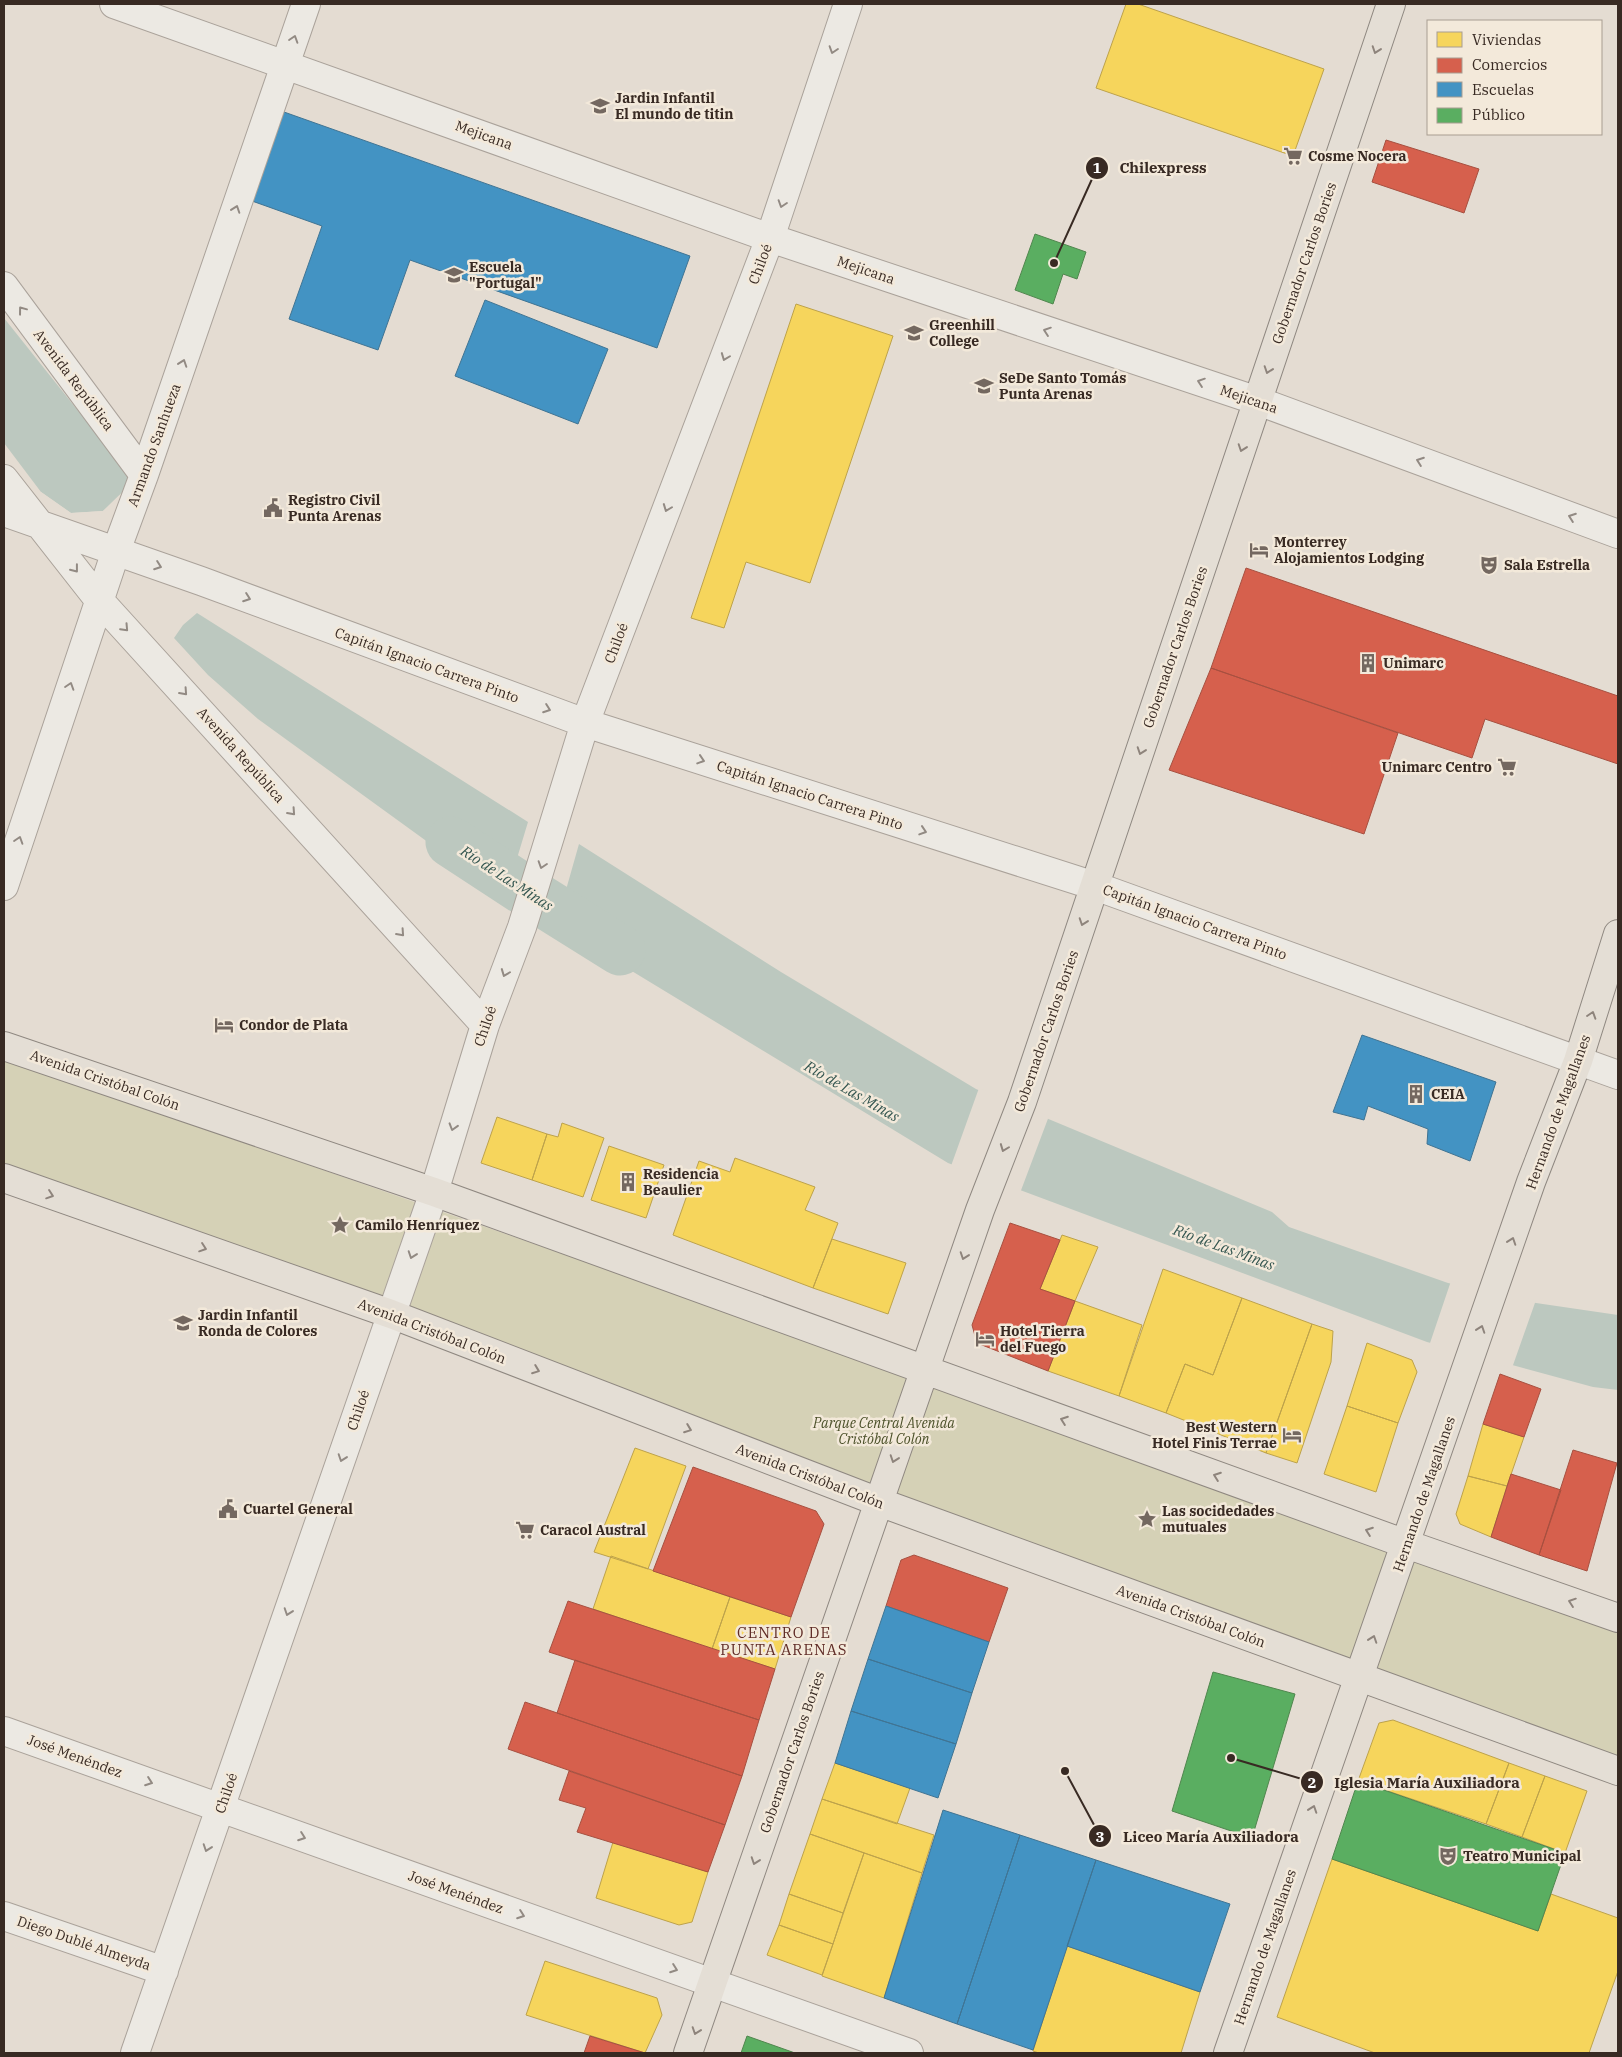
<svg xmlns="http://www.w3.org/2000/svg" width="1622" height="2057" font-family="'IBM Plex Serif',serif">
<rect width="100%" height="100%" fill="#e4dcd2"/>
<path fill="#d5d1b6" d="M4,1058L876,1364L1618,1630V1759L4,1180Z"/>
<path fill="#bcc8bf" d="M4,318L134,481L103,511L71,513L41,492L4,443Z
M197,613L528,822L505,898L258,719L208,675L174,638L183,625Z
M579,844L781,972L976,1089L1272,1212L1289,1227L1448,1283L1536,1303L1618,1315V1390L1593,1387L1427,1342L948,1163L556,925Z"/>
<path fill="#e4dcd2" d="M134,481L136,483L103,514L71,515L40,494L41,492L71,513L103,511Z
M979,1088L1049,1116L1020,1193L951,1166Z
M1451,1281L1536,1300L1512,1368L1429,1346Z"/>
<path fill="#f6d55c" stroke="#bda24b" d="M1126,4H1138L1324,69L1293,156L1096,88Z
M796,304L893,336L810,583L746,562L724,628L691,618Z
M497,1117L547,1134L532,1180L481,1163Z
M562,1123L604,1138L583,1197L532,1180L547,1134L558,1137Z
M609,1146L664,1165L646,1218L591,1200Z
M735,1158L815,1187L805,1210L838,1223L813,1288L673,1235L699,1161L730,1172Z
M1062,1235L1098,1247L1075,1301L1040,1289Z
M832,1239L906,1263L888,1314L813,1288Z
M1163,1269L1242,1298L1213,1375L1185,1364L1166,1413L1119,1396Z
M1242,1298L1312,1324L1266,1453L1166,1413L1185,1364L1213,1375Z
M1075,1301L1142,1325L1119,1396L1048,1371Z
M1312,1324L1333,1331L1331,1362L1297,1463L1266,1453Z
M1367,1343L1412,1360L1417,1372L1398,1423L1347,1406Z
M1347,1406L1398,1423L1376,1492L1324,1474Z
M1483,1424L1524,1437L1507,1486L1468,1476Z
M635,1448L686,1466L648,1569L594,1552Z
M1468,1476L1507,1486L1491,1537L1460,1524L1456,1514Z
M611,1556L730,1597L712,1649L593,1609Z
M730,1597L791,1617L775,1669L712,1649Z
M1393,1720L1509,1763L1486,1824L1358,1781L1379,1723Z
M835,1763L910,1788L897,1824L822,1799Z
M1509,1763L1545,1776L1522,1837L1486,1824Z
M1545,1776L1587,1791L1565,1853L1522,1837Z
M822,1799L934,1835L922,1873L810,1834Z
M810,1834L864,1853L843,1913L789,1894Z
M613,1842L708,1872L692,1922L679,1925L596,1898Z
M864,1853L922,1873L884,1998L822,1976Z
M1332,1859L1538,1931L1551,1894L1618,1918V1971L1589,2053H1375L1277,2017Z
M789,1894L843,1913L833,1944L779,1925Z
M779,1925L833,1944L822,1975L767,1955Z
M1067,1946L1200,1992L1181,2053H1039L1033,2051Z
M545,1961L657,1998L662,2015L645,2053L526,2015Z"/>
<path fill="#d6604d" stroke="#a75040" d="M1386,140L1479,169L1464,213L1372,182Z
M1246,568L1618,696V764L1485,719L1472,758L1211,668Z
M1211,668L1398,733L1364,834L1169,770Z
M1010,1223L1060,1240L1040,1289L1075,1301L1048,1371L977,1343L972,1325Z
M1500,1374L1541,1389L1524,1437L1483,1424Z
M1573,1450L1617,1463L1587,1571L1539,1555Z
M693,1467L816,1511L824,1524L791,1617L653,1571Z
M1511,1474L1561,1490L1539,1555L1491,1537Z
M914,1555L1008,1588L989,1642L886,1606L901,1560Z
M568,1601L775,1669L759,1720L549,1652Z
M575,1660L759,1720L742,1776L557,1713Z
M525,1702L742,1776L725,1825L508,1749Z
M569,1771L725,1825L708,1872L577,1832L586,1808L559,1800Z
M590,2036L645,2053H584Z"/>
<path fill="#4393c3" stroke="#407493" d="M284,112L690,256L657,348L410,260L378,350L289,319L322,226L252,201Z
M485,300L608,349L578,424L455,376Z
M1362,1035L1496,1082L1470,1161L1427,1144L1428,1129L1368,1106L1364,1120L1333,1112Z
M886,1606L989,1642L972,1693L868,1659Z
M868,1659L972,1693L956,1744L851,1711Z
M851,1711L956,1744L938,1798L835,1763Z
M943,1810L1020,1835L957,2024L884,1998Z
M1020,1835L1096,1860L1033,2050L957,2024Z
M1096,1860L1230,1904L1200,1992L1067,1946Z"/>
<path fill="#5aae61" stroke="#50864e" d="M1035,234L1086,252L1077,279L1063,274L1053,304L1015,290Z
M1213,1672L1295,1694L1252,1838L1172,1811Z
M1358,1781L1565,1853L1538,1931L1332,1859Z
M747,2036L795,2053H741Z"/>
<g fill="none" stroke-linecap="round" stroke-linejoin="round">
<path stroke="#bcc8bf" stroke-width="51" d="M451,842L540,900L620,950"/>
<g stroke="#aaa29a" stroke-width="30">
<path id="minor" d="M114,4L770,238L1258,401L1618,534
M4,286L144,475
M4,479L99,600L485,1025
M4,512L201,581L585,723L1095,886L1618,1075
M4,886L116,551L144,475L306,4
M4,1731L909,2053
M4,1916L164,1971
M135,2053L434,1192L485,1025L522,927L585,723L770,238L848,4"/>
</g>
<g stroke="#8f8881" stroke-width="30">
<path id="major" d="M4,1046L434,1192L1406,1544L1618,1618
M4,1178L391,1314L879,1502L1618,1771
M688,2053L980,1210L1022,1102L1391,4
M1228,2053L1531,1182L1578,1061L1618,934"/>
</g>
<use href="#minor" stroke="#ece9e3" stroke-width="28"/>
<use href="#major" stroke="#e4ded5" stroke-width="28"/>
</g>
<defs><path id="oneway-chevron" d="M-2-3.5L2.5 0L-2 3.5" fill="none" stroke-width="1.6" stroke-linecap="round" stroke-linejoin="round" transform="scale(1.25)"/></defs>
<g stroke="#928a83">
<use href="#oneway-chevron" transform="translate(294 39) rotate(-72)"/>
<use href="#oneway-chevron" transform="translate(833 50) rotate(108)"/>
<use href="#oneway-chevron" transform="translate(782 204) rotate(108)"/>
<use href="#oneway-chevron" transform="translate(236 209) rotate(-71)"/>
<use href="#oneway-chevron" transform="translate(22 310) rotate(-127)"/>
<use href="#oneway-chevron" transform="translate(1047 331) rotate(-161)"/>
<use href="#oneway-chevron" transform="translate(725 357) rotate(111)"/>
<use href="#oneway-chevron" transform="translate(183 363) rotate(-71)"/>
<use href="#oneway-chevron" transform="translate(1201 382) rotate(-161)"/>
<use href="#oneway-chevron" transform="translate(1420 461) rotate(-160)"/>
<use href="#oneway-chevron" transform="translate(667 508) rotate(111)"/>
<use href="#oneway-chevron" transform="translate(1572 517) rotate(-160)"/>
<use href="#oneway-chevron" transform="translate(158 566) rotate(20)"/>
<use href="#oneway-chevron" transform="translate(75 569) rotate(52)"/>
<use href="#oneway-chevron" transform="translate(247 598) rotate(20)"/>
<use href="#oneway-chevron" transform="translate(125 628) rotate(47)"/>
<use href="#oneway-chevron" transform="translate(70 686) rotate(-72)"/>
<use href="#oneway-chevron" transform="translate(184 692) rotate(48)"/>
<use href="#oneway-chevron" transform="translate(547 709) rotate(20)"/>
<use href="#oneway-chevron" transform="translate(701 760) rotate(18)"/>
<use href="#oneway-chevron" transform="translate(292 812) rotate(48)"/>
<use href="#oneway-chevron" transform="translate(923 831) rotate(18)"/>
<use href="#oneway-chevron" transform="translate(19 840) rotate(-72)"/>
<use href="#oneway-chevron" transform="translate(542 865) rotate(108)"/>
<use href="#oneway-chevron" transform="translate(401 933) rotate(48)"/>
<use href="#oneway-chevron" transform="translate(505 973) rotate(111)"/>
<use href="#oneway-chevron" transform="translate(453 1127) rotate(107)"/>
<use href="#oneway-chevron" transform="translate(412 1255) rotate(109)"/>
<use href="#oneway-chevron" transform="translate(342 1458) rotate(109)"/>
<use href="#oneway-chevron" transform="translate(288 1612) rotate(109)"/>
<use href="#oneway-chevron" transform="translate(149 1782) rotate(20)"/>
<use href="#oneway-chevron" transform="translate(302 1837) rotate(20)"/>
<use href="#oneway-chevron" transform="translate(207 1848) rotate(109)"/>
<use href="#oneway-chevron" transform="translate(521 1915) rotate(20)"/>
<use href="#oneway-chevron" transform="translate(674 1969) rotate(20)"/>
</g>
<g stroke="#8e847c">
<use href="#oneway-chevron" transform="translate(1376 50) rotate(109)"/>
<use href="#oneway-chevron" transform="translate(1268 370) rotate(109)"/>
<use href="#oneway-chevron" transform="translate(1242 448) rotate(109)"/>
<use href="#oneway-chevron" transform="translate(1141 751) rotate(109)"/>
<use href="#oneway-chevron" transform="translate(1083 922) rotate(109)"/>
<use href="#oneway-chevron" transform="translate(1592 1015) rotate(-72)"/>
<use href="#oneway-chevron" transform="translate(1004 1148) rotate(111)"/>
<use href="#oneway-chevron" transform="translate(50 1195) rotate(19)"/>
<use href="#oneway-chevron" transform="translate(1512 1241) rotate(-71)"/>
<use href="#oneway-chevron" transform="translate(203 1248) rotate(19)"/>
<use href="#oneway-chevron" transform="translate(964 1256) rotate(109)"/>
<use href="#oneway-chevron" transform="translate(1481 1329) rotate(-71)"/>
<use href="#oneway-chevron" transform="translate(536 1370) rotate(21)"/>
<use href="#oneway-chevron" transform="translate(1064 1420) rotate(-160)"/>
<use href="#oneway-chevron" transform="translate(688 1429) rotate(21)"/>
<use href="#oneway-chevron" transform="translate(894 1459) rotate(109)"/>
<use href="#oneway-chevron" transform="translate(1217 1476) rotate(-160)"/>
<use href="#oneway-chevron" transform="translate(1369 1531) rotate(-160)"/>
<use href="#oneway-chevron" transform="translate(1572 1602) rotate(-161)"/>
<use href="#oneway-chevron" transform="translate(1373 1639) rotate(-71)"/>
<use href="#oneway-chevron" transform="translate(1313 1809) rotate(-71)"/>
<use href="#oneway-chevron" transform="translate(755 1861) rotate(109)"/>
<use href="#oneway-chevron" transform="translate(696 2031) rotate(109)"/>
</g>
<defs>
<g id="school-bare" transform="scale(1.5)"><path d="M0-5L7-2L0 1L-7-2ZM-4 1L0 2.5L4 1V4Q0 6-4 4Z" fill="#746860" stroke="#f3e9da" stroke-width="2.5" paint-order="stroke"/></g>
<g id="supermarket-bare" transform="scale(1.5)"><path d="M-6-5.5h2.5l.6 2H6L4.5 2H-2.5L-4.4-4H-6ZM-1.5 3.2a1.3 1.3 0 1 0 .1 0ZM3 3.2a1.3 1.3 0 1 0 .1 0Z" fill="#746860" stroke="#f3e9da" stroke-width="2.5" paint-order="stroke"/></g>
<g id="university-bare" transform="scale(1.5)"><path d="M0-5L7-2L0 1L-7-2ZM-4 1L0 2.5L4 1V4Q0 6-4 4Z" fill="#746860" stroke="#f3e9da" stroke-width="2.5" paint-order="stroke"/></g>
<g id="civic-bare" transform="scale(1.5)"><path d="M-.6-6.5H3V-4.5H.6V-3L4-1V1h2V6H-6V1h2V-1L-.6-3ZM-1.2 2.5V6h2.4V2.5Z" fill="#746860" stroke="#f3e9da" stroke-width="2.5" paint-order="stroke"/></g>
<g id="hotel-bare" transform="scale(1.5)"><path d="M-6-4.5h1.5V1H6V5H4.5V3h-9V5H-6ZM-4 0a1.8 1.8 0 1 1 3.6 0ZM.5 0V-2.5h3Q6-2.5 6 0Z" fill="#746860" stroke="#f3e9da" stroke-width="2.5" paint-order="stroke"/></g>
<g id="theatre-bare" transform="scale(1.5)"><path d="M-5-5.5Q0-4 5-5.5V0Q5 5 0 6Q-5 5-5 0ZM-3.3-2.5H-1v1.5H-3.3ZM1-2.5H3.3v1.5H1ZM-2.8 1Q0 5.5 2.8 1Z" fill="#746860" stroke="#f3e9da" stroke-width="2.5" paint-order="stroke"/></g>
<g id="building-bare" transform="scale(1.5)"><path d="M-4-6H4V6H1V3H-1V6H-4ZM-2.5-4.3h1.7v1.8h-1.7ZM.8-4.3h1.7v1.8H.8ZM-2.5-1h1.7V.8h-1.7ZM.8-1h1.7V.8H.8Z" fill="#746860" stroke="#f3e9da" stroke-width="2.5" paint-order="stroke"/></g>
<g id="sight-bare" transform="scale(1.5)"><path d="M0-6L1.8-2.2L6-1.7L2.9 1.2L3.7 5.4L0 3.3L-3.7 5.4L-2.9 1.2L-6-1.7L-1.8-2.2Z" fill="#746860" stroke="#f3e9da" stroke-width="2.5" paint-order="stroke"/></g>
</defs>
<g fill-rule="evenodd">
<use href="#school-bare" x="600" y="106"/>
<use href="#supermarket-bare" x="1293" y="156"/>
<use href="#school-bare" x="454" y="275"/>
<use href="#school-bare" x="914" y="333"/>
<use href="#university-bare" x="984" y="386"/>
<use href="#civic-bare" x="273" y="508"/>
<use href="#hotel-bare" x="1259" y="550"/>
<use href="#theatre-bare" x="1489" y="565"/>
<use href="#building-bare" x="1368" y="663"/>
<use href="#supermarket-bare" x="1507" y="767"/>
<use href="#hotel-bare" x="224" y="1025"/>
<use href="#building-bare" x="1416" y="1094"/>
<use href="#building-bare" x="628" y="1182"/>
<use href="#sight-bare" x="340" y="1225"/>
<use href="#school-bare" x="183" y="1323"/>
<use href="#hotel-bare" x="985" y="1339"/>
<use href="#hotel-bare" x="1292" y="1435"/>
<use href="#civic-bare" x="228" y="1509"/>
<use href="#sight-bare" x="1147" y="1519"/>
<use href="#supermarket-bare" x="525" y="1530"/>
<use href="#theatre-bare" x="1448" y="1856"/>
</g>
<g text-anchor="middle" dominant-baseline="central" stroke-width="5" stroke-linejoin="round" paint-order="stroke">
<g font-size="14" font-weight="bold" fill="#382a23" stroke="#f3e9da" text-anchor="start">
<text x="615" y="98">Jardin Infantil<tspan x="615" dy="16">El mundo de titin</tspan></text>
<text x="1308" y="156">Cosme Nocera</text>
<text x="469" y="267">Escuela<tspan x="469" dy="16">"Portugal"</tspan></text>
<text x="929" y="325">Greenhill<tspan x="929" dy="16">College</tspan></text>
<text x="999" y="378">SeDe Santo Tomás<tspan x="999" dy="16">Punta Arenas</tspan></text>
<text x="288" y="500">Registro Civil<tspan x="288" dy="16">Punta Arenas</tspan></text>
<text x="1274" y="542">Monterrey<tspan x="1274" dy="16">Alojamientos Lodging</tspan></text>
<text x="1504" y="565">Sala Estrella</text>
<text x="1383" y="663">Unimarc</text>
<text x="1492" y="767" text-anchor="end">Unimarc Centro</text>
<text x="239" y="1025">Condor de Plata</text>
<text x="1431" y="1094">CEIA</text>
<text x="643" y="1174">Residencia<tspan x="643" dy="16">Beaulier</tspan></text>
<text x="355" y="1225">Camilo Henríquez</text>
<text x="198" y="1315">Jardin Infantil<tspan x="198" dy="16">Ronda de Colores</tspan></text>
<text x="1000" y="1331">Hotel Tierra<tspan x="1000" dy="16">del Fuego</tspan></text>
<text x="1277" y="1427" text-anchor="end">Best Western<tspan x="1277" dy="16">Hotel Finis Terrae</tspan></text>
<text x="243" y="1509">Cuartel General</text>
<text x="1162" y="1511">Las socidedades<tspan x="1162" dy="16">mutuales</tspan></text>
<text x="540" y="1530">Caracol Austral</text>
<text x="1463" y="1856">Teatro Municipal</text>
</g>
<g font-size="14" fill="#382a23" stroke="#f3e9da">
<text transform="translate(484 135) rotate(20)">Mejicana</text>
<text transform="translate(1304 263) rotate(-71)">Gobernador Carlos Bories</text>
<text transform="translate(760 264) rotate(-69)">Chiloé</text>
<text transform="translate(866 270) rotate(19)">Mejicana</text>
<text transform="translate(74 380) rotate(53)">Avenida República</text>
<text transform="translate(1249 399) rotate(19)">Mejicana</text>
<text transform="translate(154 445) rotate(-70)">Armando Sanhueza</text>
<text transform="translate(616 643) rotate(-69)">Chiloé</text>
<text transform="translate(1175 647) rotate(-71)">Gobernador Carlos Bories</text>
<text transform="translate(427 665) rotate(20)">Capitán Ignacio Carrera Pinto</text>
<text transform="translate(241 755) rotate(48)">Avenida República</text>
<text transform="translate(810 795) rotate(18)">Capitán Ignacio Carrera Pinto</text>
<text transform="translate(1195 922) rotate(20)">Capitán Ignacio Carrera Pinto</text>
<text transform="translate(485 1026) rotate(-71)">Chiloé</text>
<text transform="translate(1046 1031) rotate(-71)">Gobernador Carlos Bories</text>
<text transform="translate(105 1080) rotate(19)">Avenida Cristóbal Colón</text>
<text transform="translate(1558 1112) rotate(-70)">Hernando de Magallanes</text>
<text transform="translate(432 1331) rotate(21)">Avenida Cristóbal Colón</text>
<text transform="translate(358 1410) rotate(-71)">Chiloé</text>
<text transform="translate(810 1476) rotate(21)">Avenida Cristóbal Colón</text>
<text transform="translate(1424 1494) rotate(-71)">Hernando de Magallanes</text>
<text transform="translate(1191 1616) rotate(20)">Avenida Cristóbal Colón</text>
<text transform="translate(792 1752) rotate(-71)">Gobernador Carlos Bories</text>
<text transform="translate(75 1756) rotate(20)">José Menéndez</text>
<text transform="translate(226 1793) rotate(-71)">Chiloé</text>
<text transform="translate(456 1892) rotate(20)">José Menéndez</text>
<text transform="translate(84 1943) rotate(19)">Diego Dublé Almeyda</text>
<text transform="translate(1265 1947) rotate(-71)">Hernando de Magallanes</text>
</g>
<g font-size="14" font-style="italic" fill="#4d522b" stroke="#f3e9da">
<text x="884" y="1423">Parque Central Avenida<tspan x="884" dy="16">Cristóbal Colón</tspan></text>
</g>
<g font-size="15" font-style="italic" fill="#345650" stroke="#f3e9da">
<text transform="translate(507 878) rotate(33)">Río de Las Minas</text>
<text transform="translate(852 1091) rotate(30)">Río de Las Minas</text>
<text transform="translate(1224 1247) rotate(20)">Río de Las Minas</text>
</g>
<g font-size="15" letter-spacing="1" fill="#602c27" stroke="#f3e9da">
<text x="784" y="1632">CENTRO DE<tspan x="784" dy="17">PUNTA ARENAS</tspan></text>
</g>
</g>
<path fill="none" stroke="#382a23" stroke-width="2" d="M1054 263L1097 168M1231 1758L1312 1782M1065 1771L1100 1836"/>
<g fill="#382a23" stroke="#f3e9da" stroke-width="2">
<circle cx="1054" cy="263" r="5"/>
<circle cx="1231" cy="1758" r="5"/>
<circle cx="1065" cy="1771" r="5"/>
<circle cx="1097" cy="168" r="12"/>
<circle cx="1312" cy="1782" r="12"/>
<circle cx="1100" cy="1836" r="12"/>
</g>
<g font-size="15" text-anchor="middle" font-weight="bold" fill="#fff">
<text x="1097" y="173">1</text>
<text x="1312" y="1788">2</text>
<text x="1100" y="1842">3</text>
</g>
<g font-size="15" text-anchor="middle" font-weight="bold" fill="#382a23" stroke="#f3e9da" stroke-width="5" stroke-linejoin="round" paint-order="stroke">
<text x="1163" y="173">Chilexpress</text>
<text x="1427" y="1788">Iglesia María Auxiliadora</text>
<text x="1211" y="1842">Liceo María Auxiliadora</text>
</g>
<rect width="1622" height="2057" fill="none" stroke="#382a23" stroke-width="10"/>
<rect x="1427" y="20" width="175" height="115" fill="#f3e9da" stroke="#a89d91"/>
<rect x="1437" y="32" width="25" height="15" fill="#f6d55c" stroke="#a89d91"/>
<text x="1472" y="45" font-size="15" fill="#382a23">Viviendas</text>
<rect x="1437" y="58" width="25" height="15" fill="#d6604d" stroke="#a89d91"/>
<text x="1472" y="70" font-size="15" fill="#382a23">Comercios</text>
<rect x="1437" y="82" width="25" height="15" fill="#4393c3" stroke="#a89d91"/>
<text x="1472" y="95" font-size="15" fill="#382a23">Escuelas</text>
<rect x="1437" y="108" width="25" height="15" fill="#5aae61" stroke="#a89d91"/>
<text x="1472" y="120" font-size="15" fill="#382a23">Público</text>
</svg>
